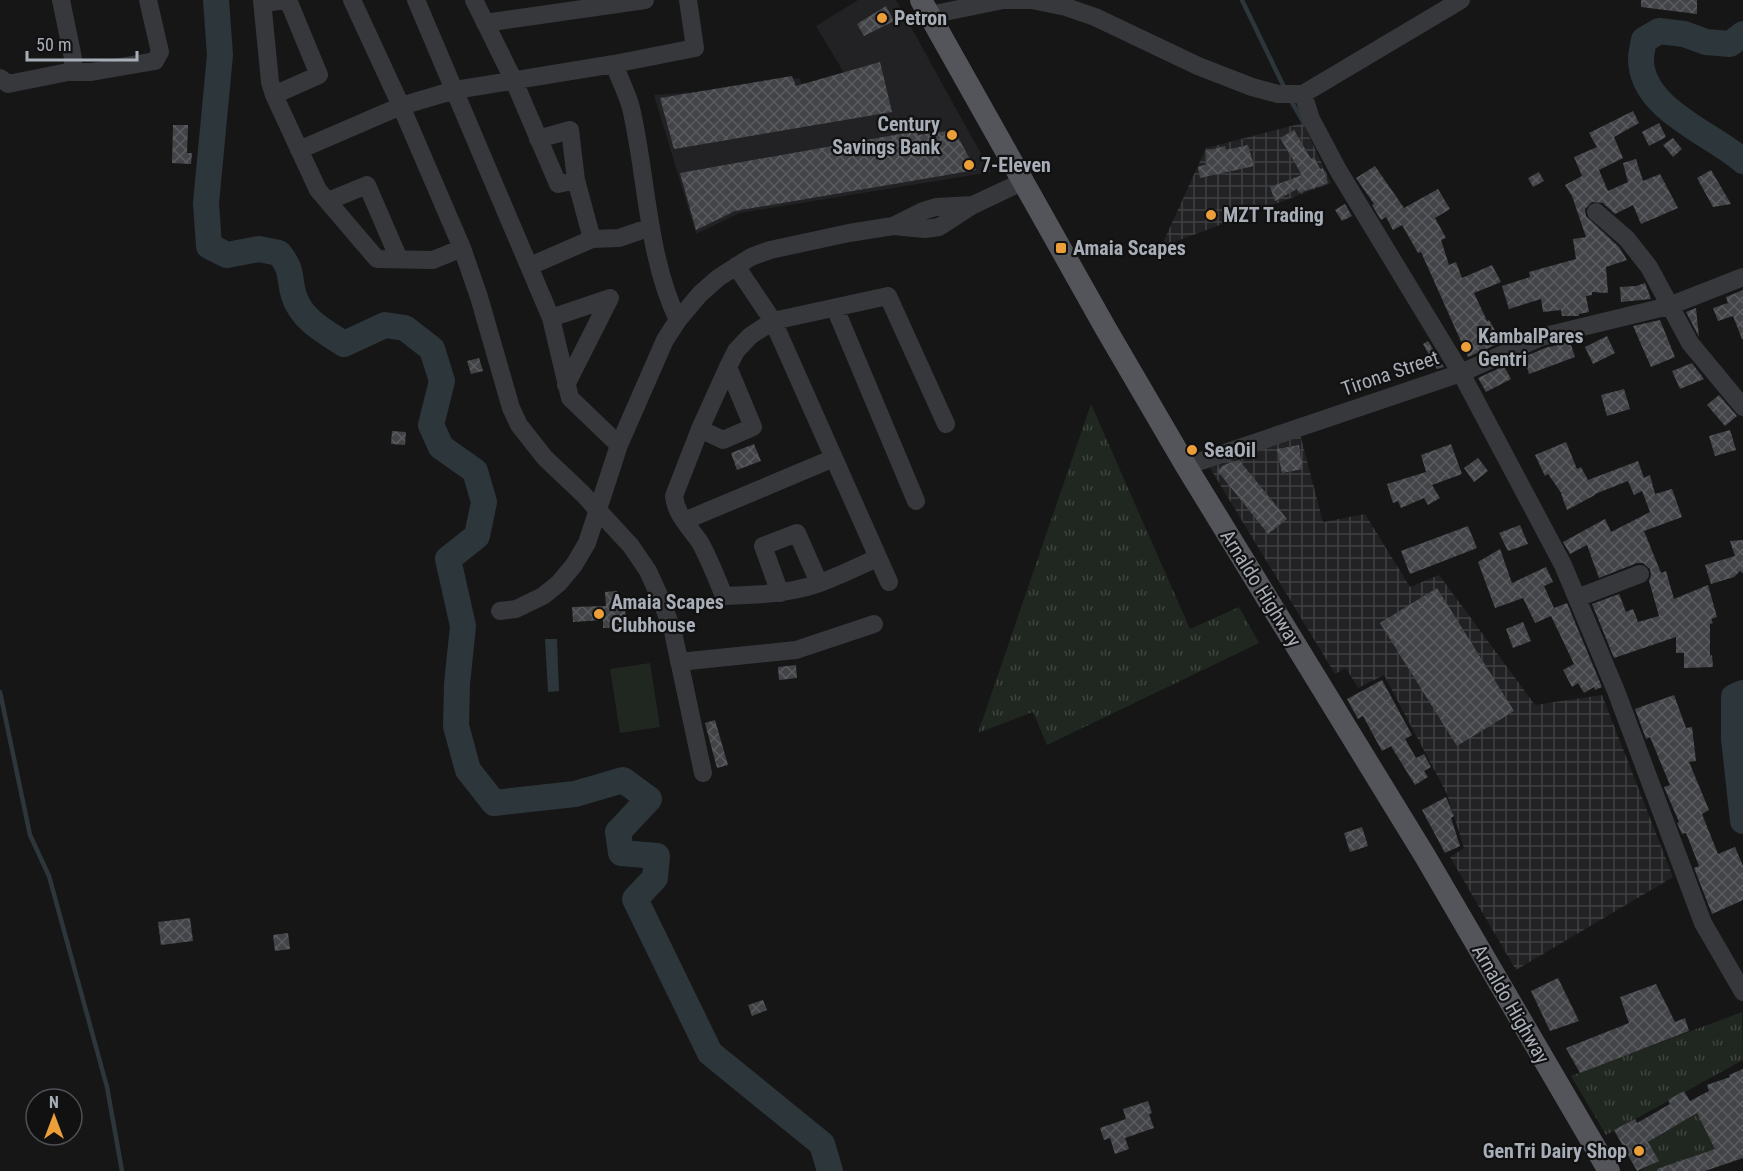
<svg xmlns="http://www.w3.org/2000/svg" width="1743" height="1171" font-family="'Roboto Condensed',sans-serif">
<defs>
<pattern id="industrial-grid" width="8" height="8" patternUnits="userSpaceOnUse" patternTransform="scale(1.5)"><rect width="8" height="8" fill="#222224"/><path d="M0 4h8M4 0v8" fill="none" stroke="#3f4042"/></pattern>
<pattern id="grass-tufts" width="24" height="20" patternUnits="userSpaceOnUse" patternTransform="scale(1.5)"><rect width="24" height="20" fill="#202720"/><path d="M3 7l-1-3M5 7V3M7 7l1-3M15 17l-1-3M17 17v-4M19 17l1-3" fill="none" stroke="#3e443e"/></pattern>
<pattern id="building-cross-hatch" width="8" height="8" patternUnits="userSpaceOnUse" patternTransform="scale(1.5)"><rect width="8" height="8" fill="#424447"/><path d="M0 0l8 8M0 8l8-8" fill="none" stroke="#5a5c5f"/></pattern>
</defs>
<rect width="100%" height="100%" fill="#161617"/>
<path fill="#222224" d="M858,0H896L991,172L740,213L696,234L654,95L732,89L799,78L803,85L844,73L816,26Z"/>
<path fill="url(#industrial-grid)" d="M1303,123L1331,183L1161,247L1206,148Z
M1300,434L1323,522L1365,514L1410,587L1439,575L1535,705L1602,695L1673,877L1516,970L1450,857L1464,848L1447,794L1384,675L1358,688L1346,668L1335,674L1207,463Z"/>
<path fill="url(#grass-tufts)" d="M1091,404L1190,629L1239,607L1259,643L1047,745L1033,712L978,733Z
M1742,1012L1743,1060L1606,1135L1571,1076Z
M1697,1113L1706,1131L1743,1139L1674,1163L1677,1171H1640L1658,1161L1648,1142Z"/>
<path fill="#202720" d="M650,663L660,727L620,733L610,669Z"/>
<path fill="#2c363b" d="M545,639H557L559,691L548,692Z"/>
<g fill="none" stroke-linecap="round" stroke-linejoin="round">
<path stroke="#2c363b" stroke-width="4.5" d="M1242,0L1285,89
M1290,99L1304,123
M0,692L30,835L49,876L107,1087L122,1171"/>
<path stroke="#2c363b" stroke-width="26" d="M216,0L220,55L206,203L209,246L227,255L259,249L279,253C294,272 288,276 294,296C302,320 324,331 344,344L385,325L405,328L432,349L442,381L431,425L441,447L475,471L484,502L477,536L448,559L463,626L457,684L456,726L468,770L494,803L575,794L623,780L649,799L618,832L621,853L657,856L655,878L635,899L710,1053L822,1144L830,1171
M1743,34L1730,44L1706,42L1684,34L1659,31L1644,40C1643,46 1641,53 1641,59C1641,109 1711,133 1743,161
M1743,693L1734,697V739L1743,821"/>
</g>
<path fill="url(#building-cross-hatch)" d="M1641,0H1697V14L1641,7Z
M886,6L894,21L864,36L857,24Z
M880,62L892,112L674,149L660,98L792,76L796,86Z
M1633,111L1639,123L1614,137L1623,158L1599,170L1608,191L1628,182L1623,163L1636,159L1643,181L1660,174L1678,208L1641,224L1633,205L1615,214L1603,203L1592,202L1585,209L1586,216L1619,247L1627,260L1606,267L1608,293L1592,292V295L1586,296L1589,312L1579,314V316H1562L1561,310L1543,312L1541,299L1509,309L1502,286L1530,277L1529,272L1576,259L1573,239L1586,237L1572,196L1565,185L1582,176L1574,157L1597,147L1589,133Z
M1659,123L1666,137L1649,146L1642,132Z
M173,125H188L187,153H192L191,164L172,163Z
M954,130L976,170L735,211L696,230L680,173L917,131L918,135Z
M1294,130L1311,159L1314,157L1320,169L1323,168L1328,183L1299,193L1297,189L1275,201L1270,187L1302,175L1280,138Z
M1673,138L1682,149L1673,157L1663,145Z
M1248,145L1254,166L1200,178L1198,167L1207,164L1206,151L1225,146L1226,150Z
M1375,166L1404,208L1438,189L1450,209L1435,218L1446,238L1441,240L1449,265L1456,262L1462,278L1492,265L1501,282L1474,293L1487,321L1489,320L1502,342L1468,357L1421,252L1418,253L1402,225L1393,230L1386,217L1381,220L1372,205L1374,204L1356,178Z
M1711,170L1731,204L1713,207L1697,178Z
M1539,172L1544,181L1533,187L1528,178Z
M1345,204L1352,216L1342,221L1335,210Z
M1645,283L1651,299L1621,302L1620,287L1636,286Z
M1743,290V339H1742L1733,316L1718,321L1713,308L1728,303L1726,297Z
M1696,308L1699,337L1686,312Z
M1660,320L1675,357L1651,367L1633,326Z
M1607,336L1615,353L1593,364L1585,347Z
M1428,341L1444,367L1437,369L1423,344Z
M1570,342L1575,357L1529,374L1524,357L1545,348Z
M479,358L483,371L471,374L467,361Z
M1692,363L1704,379L1680,389L1672,371Z
M1504,366L1511,379L1486,392L1478,378Z
M1624,389L1630,409L1607,416L1601,395Z
M1719,395L1737,416L1725,426L1707,405Z
M1730,430L1736,450L1715,456L1709,436Z
M392,431L406,432L405,445L391,444Z
M1566,442L1577,469L1581,467L1588,480L1638,461L1644,478L1650,475L1655,494L1672,489L1682,517L1644,531L1661,573L1666,571L1674,599L1708,585L1717,617L1711,619L1713,623L1710,624V656L1712,655L1713,667L1684,668V653H1676V637L1614,658L1592,604L1619,594L1626,612L1633,609L1638,622L1659,616L1649,581L1651,575L1650,569L1643,563H1637L1599,578L1587,545L1570,554L1563,542L1605,519L1611,532L1650,512L1642,491L1634,495L1628,481L1595,494V495L1567,510L1561,494H1562L1548,474L1545,476L1535,455Z
M754,444L761,461L737,470L731,453Z
M1451,444L1462,474L1432,485L1440,498L1428,505L1424,498L1401,508L1398,501L1393,503L1387,484L1426,472L1421,455Z
M1299,445L1303,469L1282,473L1277,449Z
M1478,458L1488,471L1474,482L1464,468Z
M1239,460L1287,519L1268,534L1217,470L1224,465Z
M1520,525L1528,544L1508,551L1499,533Z
M1468,526L1477,548L1410,574L1401,551Z
M1743,540V573L1740,571L1734,577L1711,584L1705,565L1735,556L1730,541Z
M1500,549L1512,583L1546,567L1553,582L1544,586L1554,608L1567,603L1602,687L1595,690L1594,687L1584,693L1578,683L1572,687L1563,670L1574,664L1551,616L1535,623L1523,598L1495,608L1478,562Z
M1437,588L1514,711L1457,746L1380,623Z
M617,591L618,605H625L626,627L603,628V620L573,622L572,607L606,606L605,592Z
M1523,622L1531,641L1513,648L1506,629Z
M796,665L797,678L779,680L778,667Z
M1382,680L1412,735L1405,739L1416,758L1424,754L1431,767L1424,771L1428,777L1415,785L1391,746L1382,751L1363,716L1358,719L1347,699Z
M1674,695L1686,728L1692,727L1696,761L1689,762L1709,810L1702,814L1718,854L1735,847L1743,866V900L1712,914L1694,868L1699,866L1686,833L1682,834L1677,823L1679,822L1664,787L1670,785L1650,737L1646,739L1635,709Z
M715,720L728,765L717,768L705,723Z
M1446,797L1454,816L1451,818L1460,846L1445,853L1422,810Z
M1362,827L1368,846L1350,852L1344,833Z
M190,918L193,941L161,945L158,922Z
M288,933L290,949L275,951L273,935Z
M1558,978L1579,1021L1550,1031L1531,991Z
M1656,984L1675,1022L1685,1018L1689,1031L1580,1073L1566,1048L1629,1023L1620,997Z
M763,1000L767,1010L752,1016L748,1005Z
M1743,1069V1158L1705,1171H1657V1169L1715,1149L1697,1113L1648,1142L1659,1161L1637,1171L1614,1130L1635,1119L1637,1123L1670,1104L1668,1100L1684,1091L1690,1101L1709,1091L1707,1085L1730,1077L1729,1075Z
M1148,1101L1152,1113L1149,1114L1154,1128L1125,1138L1129,1149L1115,1154L1110,1138L1104,1140L1100,1128L1126,1119L1123,1109Z"/>
<g fill="none" stroke-linecap="round" stroke-linejoin="round">
<path stroke="#37383c" stroke-width="18" d="M262,0L270,82L274,95L318,190L377,259L433,260L462,248
M352,0L401,106L462,248L479,297L511,408L519,425L545,458L583,494L631,546L648,571L662,602L673,632L703,773
M416,0L551,318L570,398L619,445
M474,0L514,81L558,184L576,180
M262,3L288,0L319,75L274,95
M930,15L1003,0H1032L1066,7L1095,17L1198,66L1252,87L1278,94H1303L1461,0
M485,23L645,0
M614,64C619,78 627,93 631,108C647,176 647,257 678,320
M68,72H91L155,61L160,52L148,0
M0,78L8,84L68,72L73,67V58L61,0
M1303,94L1311,119L1338,170L1461,373L1563,565L1616,691L1703,923L1743,992
M538,139L570,130L576,180L592,239
M299,150L401,106L455,90L614,64L695,48L688,0
M328,201L367,185L399,259
M1596,212L1627,239L1649,267L1690,343L1743,407
M893,226L923,211L936,207L973,205
M530,266L592,239L619,238L651,227
M736,266L773,321L889,582
M835,308L916,501
M551,318L610,298
M566,385L610,298
M700,429L723,440L753,427L728,367
M1186,466L1461,373L1541,337L1669,306L1743,277
M684,521L834,458
M877,558C857,567 837,577 817,584C787,594 755,595 724,596C717,579 710,561 701,544C691,528 676,516 674,496L700,429L728,367L736,351L750,336L773,321L888,296L946,424
M780,593L763,546L797,533L819,583
M1577,598L1640,574
M500,611L516,609L543,596L559,583L574,565L587,543L619,445L665,340L678,320L700,294L718,278L751,257L770,250L849,233L893,226L925,229L939,227L973,205L1024,181
M679,662L796,650L874,624"/>
<path stroke="#53555b" stroke-width="22" d="M921,0L1106,329L1186,466L1425,856L1609,1171"/>
</g>
<g fill="#ec9f39" stroke="#111112" stroke-width="2">
<circle cx="882" cy="18" r="6"/>
<circle cx="952" cy="135" r="6"/>
<circle cx="969" cy="165" r="6"/>
<circle cx="1211" cy="215" r="6"/>
<rect x="1055" y="242" width="12" height="12" rx="3"/>
<circle cx="1466" cy="347" r="6"/>
<circle cx="1192" cy="450" r="6"/>
<circle cx="599" cy="614" r="6"/>
<circle cx="1639" cy="1151" r="6"/>
</g>
<g text-anchor="middle" dominant-baseline="central" stroke-width="4.5" stroke-linejoin="round" paint-order="stroke">
<g font-size="20" font-weight="bold" fill="#a8aeb7" stroke="#111112" text-anchor="start">
<text x="894" y="18">Petron</text>
<text x="940" y="124" text-anchor="end">Century<tspan x="940" dy="23">Savings Bank</tspan></text>
<text x="981" y="165">7-Eleven</text>
<text x="1223" y="215">MZT Trading</text>
<text x="1073" y="248">Amaia Scapes</text>
<text x="1478" y="336">KambalPares<tspan x="1478" dy="23">Gentri</tspan></text>
<text x="1204" y="450">SeaOil</text>
<text x="611" y="602">Amaia Scapes<tspan x="611" dy="23">Clubhouse</tspan></text>
<text x="1627" y="1151" text-anchor="end">GenTri Dairy Shop</text>
</g>
<g font-size="20" fill="#a8aeb7" stroke="#111112">
<text transform="translate(1390 373) rotate(-19)">Tirona Street</text>
<text transform="translate(1261 588) rotate(58)">Arnaldo Highway</text>
<text transform="translate(1511 1004) rotate(60)">Arnaldo Highway</text>
</g>
</g>
<g transform="translate(54 1117)"><circle r="28" fill="#111112" stroke="#4d5054" stroke-width="1.5"/>
<path d="M0-4.5L10 22L0 15L-10 22Z" fill="#ec9f39"/>
<text y="-9" font-size="16" font-weight="bold" text-anchor="middle" fill="#a8aeb7">N</text>
</g>
<path d="M27 51v9h110v-9" fill="none" stroke="#a8aeb7" stroke-width="3"/>
<text x="36" y="51" font-size="18" fill="#a8aeb7" stroke="#111112" stroke-width="4.5" paint-order="stroke">50 m</text>
</svg>
